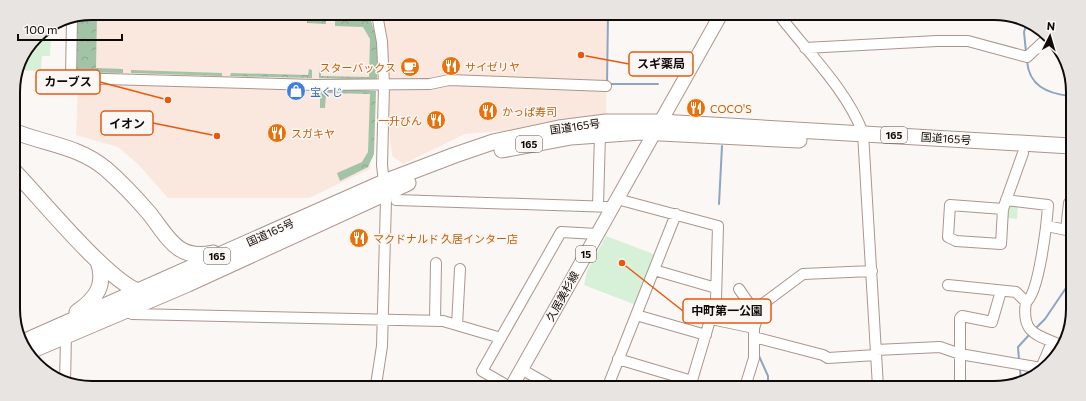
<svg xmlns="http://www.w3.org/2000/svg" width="1086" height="401" font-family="Commissioner,'Noto Sans JP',sans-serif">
<defs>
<pattern id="forest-crowns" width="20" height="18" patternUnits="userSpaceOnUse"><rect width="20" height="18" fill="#a3c3a6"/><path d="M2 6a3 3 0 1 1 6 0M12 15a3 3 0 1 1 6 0" fill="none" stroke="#8ba68d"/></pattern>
</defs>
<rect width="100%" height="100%" fill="#fbf7f4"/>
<path fill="#fae7de" d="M92,13L308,14V21L369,23L371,31L370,169L309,198H168L138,164L118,147L76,135L81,15Z
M377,14L607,15L606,122L465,134L403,164L392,156Z"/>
<path fill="url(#forest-crowns)" d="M92,13H126V16L97,15L96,68L123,69V73L73,72L74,17Z
M133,13H164V16H133Z
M175,13L220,14V19L175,18Z
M232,14H298V21L232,20Z
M335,14H369L377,40V80L319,78V70H321V76L369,77L370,39L363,27L335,26Z
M307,16L326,18V24L307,23Z
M309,69L312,70V78L230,76L231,73L308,75Z
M131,70L222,73V76L131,73Z
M324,88L376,91L374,154L368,167L340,181L337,173L362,162L368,152L370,94L329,93L326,95L325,108H320V93Z"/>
<path fill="#d7f1d9" d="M35,39H51L50,56H42L41,71L18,70L21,57Z
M1018,204L1017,219L1006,218L1007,206Z
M606,236L656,255L636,305L584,285L587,271Z"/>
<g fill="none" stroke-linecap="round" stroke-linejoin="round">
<path stroke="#8ca5c3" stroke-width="2" d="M608,15L607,84H658
M1026,52L1024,32L1027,23
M1027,61C1029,86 1047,93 1069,96L1072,98
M719,204L722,146
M1035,329L1045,319L1070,282
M759,335V327
M759,342V356L768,376V387
M1019,360L1018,347L1030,334
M1020,370L1021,380"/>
<g stroke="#ac968c" stroke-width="12">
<path id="minor" d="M780,16C809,54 846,89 863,133L878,387
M72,17L71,78L316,85L430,84L449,80L606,86
M805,48L937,41H968L1027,57L1042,43L1052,39
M617,199L718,226L716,300L690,387
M396,200L613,207
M1006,200L1048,205C1047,222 1039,294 1026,302
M598,206L600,134
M1003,209L950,205L948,237L956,241L1001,244L1003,209L1023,153
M1047,226L1066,230L1069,203
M654,270L716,288
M948,285L1016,292L1026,302C1021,333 1036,335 1061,345
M739,289L748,302L756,322L754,328V358L745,387
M124,310L132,314L443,321L501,338
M752,312L803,274L872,271
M636,315L706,335
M711,319L754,328
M435,321L436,263
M457,325L460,269
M754,337L823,355L828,358L876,355
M876,350L940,347L960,354L1041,368L1052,342
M618,359L692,381
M521,369L551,386
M65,383L66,335
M376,385L382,346L386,200L382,165L384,85L382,42L377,14
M508,386L482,371L561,232L597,234
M608,386L676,214
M960,388V318L962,316L992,322L1001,291"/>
</g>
<g stroke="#ac968c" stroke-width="15">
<path id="major" d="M512,386L720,16"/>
</g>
<g stroke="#ac968c" stroke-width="17">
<path id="highway" d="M13,131C45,144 79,146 106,169C121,182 136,198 149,213C168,237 177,261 213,253
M502,150L571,137L641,132L799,140
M14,171C39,196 114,290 145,293
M77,312C97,298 106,285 98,261
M23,342L384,182L455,155L493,142L559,128L606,122H660L1071,146
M28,352L188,284L408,183"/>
</g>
<use href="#minor" stroke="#fff" stroke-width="10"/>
<use href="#major" stroke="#fff" stroke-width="13"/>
<use href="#highway" stroke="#fff" stroke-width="15"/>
</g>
<defs>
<g id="restaurant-disc" transform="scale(1)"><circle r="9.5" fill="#e8710a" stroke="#fbf7f4"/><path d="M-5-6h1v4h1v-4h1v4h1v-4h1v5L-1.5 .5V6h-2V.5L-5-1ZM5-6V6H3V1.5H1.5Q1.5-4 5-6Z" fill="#fff"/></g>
<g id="cafe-disc" transform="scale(1)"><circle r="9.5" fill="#e8710a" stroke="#fbf7f4"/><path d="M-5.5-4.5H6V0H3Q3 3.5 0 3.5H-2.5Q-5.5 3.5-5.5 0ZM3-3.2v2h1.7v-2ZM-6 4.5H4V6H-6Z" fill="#fff"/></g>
<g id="shop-disc" transform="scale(1)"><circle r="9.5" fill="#3f7fe0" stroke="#fbf7f4"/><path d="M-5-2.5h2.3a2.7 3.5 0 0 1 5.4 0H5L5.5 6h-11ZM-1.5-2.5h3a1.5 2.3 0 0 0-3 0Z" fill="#fff"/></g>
</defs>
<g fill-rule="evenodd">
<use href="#restaurant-disc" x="451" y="66"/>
<use href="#cafe-disc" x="410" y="67"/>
<use href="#shop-disc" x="296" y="91"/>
<use href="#restaurant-disc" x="696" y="108"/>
<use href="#restaurant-disc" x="488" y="111"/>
<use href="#restaurant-disc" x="436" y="120"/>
<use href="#restaurant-disc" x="277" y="133"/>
<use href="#restaurant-disc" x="359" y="238"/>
</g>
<g text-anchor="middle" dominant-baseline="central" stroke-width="3" stroke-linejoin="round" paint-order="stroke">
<g fill="#fbf7f4" stroke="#57514e" stroke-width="1">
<rect x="881" y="127" width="26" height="16" rx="3"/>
<rect x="516" y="136" width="26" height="16" rx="3"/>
<rect x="576" y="246" width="20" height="16" rx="3"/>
<rect x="204" y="248" width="26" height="16" rx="3"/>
</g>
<g font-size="10" font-weight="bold" fill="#110a07">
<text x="894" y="135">165</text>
<text x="529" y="144">165</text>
<text x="586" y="254">15</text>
<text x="217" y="256">165</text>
</g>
<g font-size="11" fill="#c56008" stroke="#fbf7f4" text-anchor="start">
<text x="465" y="66">サイゼリヤ</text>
<text x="396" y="67" text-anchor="end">スターバックス</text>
<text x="710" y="108">COCO'S</text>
<text x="502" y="111">かっぱ寿司</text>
<text x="422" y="120" text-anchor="end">一升びん</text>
<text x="291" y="133">スガキヤ</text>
<text x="373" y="238">マクドナルド 久居インター店</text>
</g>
<g font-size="11" fill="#366cbe" stroke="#fbf7f4" text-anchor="start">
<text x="310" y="91">宝くじ</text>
</g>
<g font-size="11" fill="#110a07" stroke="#fbf7f4">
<text transform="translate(575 126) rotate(-8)">国道165号</text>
<text transform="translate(946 138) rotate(4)">国道165号</text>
<text transform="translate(270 232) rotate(-24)">国道165号</text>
<text transform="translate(562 296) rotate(-61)">久居美杉線</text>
</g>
</g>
<path d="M0 0H1086V401H0ZM92 20H994A72 72 0 0 1 1066 92V309A72 72 0 0 1 994 381H92A72 72 0 0 1 20 309V92A72 72 0 0 1 92 20Z" fill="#e8e4e1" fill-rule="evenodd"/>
<path fill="none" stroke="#110a07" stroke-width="2" d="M92 20H994A72 72 0 0 1 1066 92V309A72 72 0 0 1 994 381H92A72 72 0 0 1 20 309V92A72 72 0 0 1 92 20Z"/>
<path fill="none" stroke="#e8590c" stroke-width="1.5" d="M581 55L629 64M168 100L100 82M217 136L153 123M622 263L683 311"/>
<g fill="#e8590c" stroke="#fbf7f4" stroke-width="1.5">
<circle cx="581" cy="55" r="4"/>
<circle cx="168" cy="100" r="4"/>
<circle cx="217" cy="136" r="4"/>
<circle cx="622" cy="263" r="4"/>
</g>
<g fill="#fbf7f4" stroke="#e8590c" stroke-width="1.5">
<rect x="629" y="52" width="64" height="24" rx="4"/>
<rect x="36" y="70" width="64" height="24" rx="4"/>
<rect x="101" y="111" width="52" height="24" rx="4"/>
<rect x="683" y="299" width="88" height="24" rx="4"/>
</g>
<g font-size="12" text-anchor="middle" font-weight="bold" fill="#110a07">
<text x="661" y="68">スギ薬局</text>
<text x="68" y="86">カーブス</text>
<text x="127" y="128">イオン</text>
<text x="727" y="315">中町第一公園</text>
</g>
<g transform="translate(1050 36) rotate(5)" stroke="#fbf7f4" stroke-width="3" paint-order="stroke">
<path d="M0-3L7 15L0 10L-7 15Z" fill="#110a07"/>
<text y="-6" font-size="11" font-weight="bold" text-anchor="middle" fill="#110a07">N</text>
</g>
<path d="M18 34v6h104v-6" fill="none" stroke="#110a07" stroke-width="2"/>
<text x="24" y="34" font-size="12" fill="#110a07" stroke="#fbf7f4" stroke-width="3" paint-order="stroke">100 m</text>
</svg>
